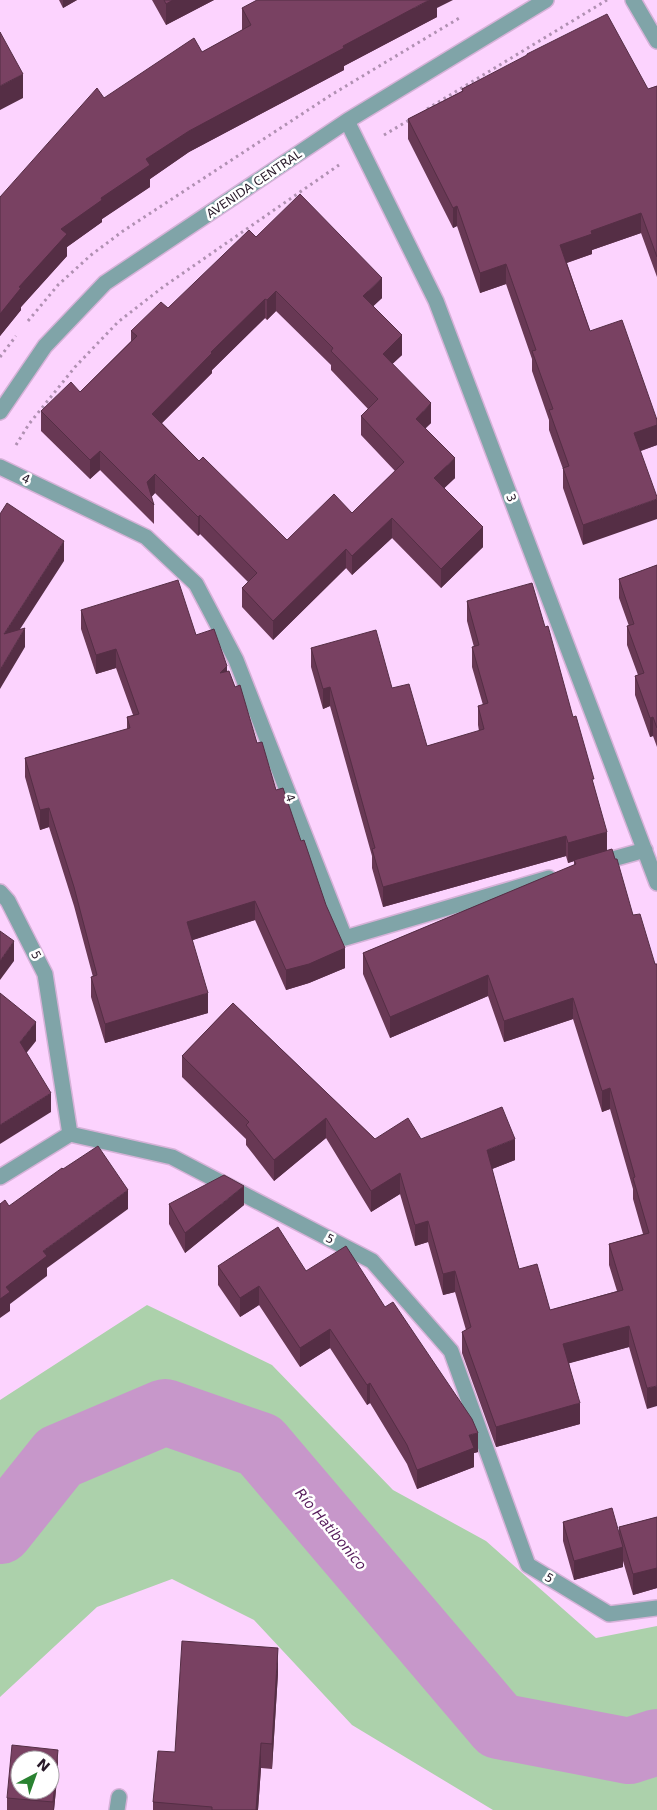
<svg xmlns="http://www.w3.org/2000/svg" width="657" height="1810" font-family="'DejaVu Sans',sans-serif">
<rect width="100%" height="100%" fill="#fcd3fe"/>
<path fill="#acd1ab" d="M147,1305L272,1365L393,1490L486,1541L596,1638L657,1626V1810H493L352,1725L254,1620L172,1579L97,1607L0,1697V1400Z"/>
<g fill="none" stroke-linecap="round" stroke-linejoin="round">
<path stroke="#c797ca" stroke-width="66" d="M0,1531L59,1457L165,1412L260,1445L499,1726L629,1751L657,1742"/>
<g stroke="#d6b2d8" stroke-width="18">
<path id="minor" d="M633,0L657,41
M347,121L436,301L657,883
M0,412L45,346L105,283L347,121L546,0
M0,467L146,537L196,584L236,660L345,938L549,878
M595,864L645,850
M0,892L8,901L45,974L70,1134
M70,1134L172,1157L372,1261L451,1351L528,1565L609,1614L657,1608
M0,1177L70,1134
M117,1810L119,1797"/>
</g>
<path stroke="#b090b2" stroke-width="3" stroke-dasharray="2.5 4" stroke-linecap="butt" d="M427,109L607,0
M384,135L411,119
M28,321L58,285L91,255L123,231L331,95L461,17
M0,357L16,336
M16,445L29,424L75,367L118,322L163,287L339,165"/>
<use href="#minor" stroke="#80a4a8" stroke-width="15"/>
</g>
<path fill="#683854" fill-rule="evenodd" d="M59,0H77L63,8Z
M152,0H214L166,25Z
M242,8H437V17L344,66V70L189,152L150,179V187L102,219V222L67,247V256L21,307V310L0,336V197L104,98L202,52L242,30Z
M527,54L648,89L657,86V277L641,233L592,250V254L567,263L590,331L657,420V445L641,451L583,545L563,488V469L549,430V420L532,371V359L506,284L480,293L457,226L453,228L408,139V119L462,91V89L527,56Z
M256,237L382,298L373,306L402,355L392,364L431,423L425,428L455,478L444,488L483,547L441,588L392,538L352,575L346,568L273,640L242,607V588L248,582L200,534L198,536L155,493L151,497L154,505V524L100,470L90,479L41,431V411L80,392L131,341V331L168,308ZM276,311L331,365V370L368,409L361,416V435L395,471L352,513L287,540L199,461L162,423L212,373V370L265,318L267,320Z
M657,565V747L653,736L650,737L635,695V676L638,675L627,645V626H629L619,598V579Z
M467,601L545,627L594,786L607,850L633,915L655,964L647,1409L629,1347L569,1363L580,1424L496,1447L462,1353V1332L466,1330L455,1292L443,1295L428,1242L415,1246L400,1194L371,1212L326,1138L274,1181L246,1145V1139L182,1077V1056L233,1003L375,1139H421L515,1160L492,1169L519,1269L550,1310L617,1291L609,1265V1244L643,1234L633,1199V1189L610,1109L602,1112L573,1019L504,1042L488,996L390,1038L363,974V953L574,865V861L568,863L566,856L383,907L372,868V856L330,706L323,709L311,667V648L392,688L427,746L479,731L478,725V706L483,705L472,667V647H474L467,621Z
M81,610L196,635L227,671L235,687L276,790L345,968L309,983L286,990L255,920L192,940L208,1013L105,1043L91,997V977H93L74,906L49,827L40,830L25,777V758L127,729V717L133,715L116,668L96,674L81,629Z
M169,1204L244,1205L185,1253L169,1224Z
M218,1266L306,1271L478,1452L474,1453V1467L417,1489L407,1464L370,1403L367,1405L330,1348L300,1367L259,1305L240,1317L218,1285Z
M657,1517V1588L633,1595L623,1561V1567L574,1580L563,1541V1522L619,1535V1527Z
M278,1673L272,1769L261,1768L258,1810H153V1802L175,1752Z
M58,1769L54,1810H7V1798Z"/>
<path fill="#552e45" d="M63,0H77L63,8Z
M173,0H214L166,25V4Z
M429,0H453L437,8V17L344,66V70L189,152L150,179V187L102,219V222L67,247V256L21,307V310L0,336V314L61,229L101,198L146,159L189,131L343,46Z
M23,74V98L0,110V86Z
M457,206V226L453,228V208Z
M641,213V233L592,250V254L560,265V245L591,231Z
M506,264V284L480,293V273Z
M382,278V298L363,316V296Z
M276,291V311L267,320V300Z
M265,299V318L212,370V373L152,433V414L211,352Z
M402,335V355L383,373V354Z
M431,403V423L416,438V419Z
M657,425V445L634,453V433Z
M100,451V470L90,479V460Z
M455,458V478L434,498V478Z
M155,474V493L149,500L147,482Z
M657,499V519L583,545V525Z
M200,515V534L198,536V517Z
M392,518V538L352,575V556Z
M483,527V547L441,588V569Z
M64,541V561L4,654V634Z
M346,549V568L273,640V621Z
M25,628V647L0,689V670Z
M116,649V668L96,674V655Z
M227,666V685L220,673Z
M330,687V706L323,709V689Z
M653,717V736L650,737V718Z
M49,808V827L40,830V810Z
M607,832V851L568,863V843Z
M566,836V856L383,907V887Z
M255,901V920L187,942V922Z
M14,941V961L0,980V961Z
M345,948V968L309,983L286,990V970Z
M488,975V996L390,1038V1017Z
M208,993V1013L105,1043V1024Z
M573,998V1019L504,1042V1021Z
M36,1022V1041L20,1061V1042Z
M610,1088V1109L602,1112V1091Z
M51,1093V1112L0,1144V1125Z
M326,1118V1138L274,1181V1160Z
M515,1139V1160L487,1171V1150Z
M400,1173V1194L371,1212V1191Z
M244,1186V1205L185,1253V1233Z
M128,1190V1209L47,1268V1276L10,1304V1311L0,1318V1299L6,1287L43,1251Z
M428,1221V1242L415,1246V1225Z
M455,1271V1292L443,1295V1274Z
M259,1286V1305L240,1317V1298Z
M629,1326V1347L563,1365V1344Z
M330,1329V1348L300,1367V1348Z
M370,1383V1403L367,1405V1385Z
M657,1386V1406L647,1409V1388Z
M580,1403V1424L496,1447V1427Z
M478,1433V1452L474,1453V1467L417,1489V1470L469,1435Z
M623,1547V1567L574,1580V1561Z
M657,1568V1588L633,1595V1574Z
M278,1648V1673L272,1769V1744Z
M261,1743V1768L258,1810H256Z
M58,1750V1769L54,1810H53Z"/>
<path fill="#794162" stroke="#552e45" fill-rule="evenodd" d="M164,0H173L166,4Z
M257,0H429L343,46L344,48L189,131L146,159L150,165L101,198L102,200L61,229L67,234L19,287L21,288L0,314V197L97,88L104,98L194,38L202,52L251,25L242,8Z
M607,14L648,89L657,86V257L641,213L591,231L592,234L560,245L590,331L622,320L657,420V425L634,433L657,497V499L583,525L563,468L569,466L549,410L553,409L532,351L536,350L506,264L480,273L457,206L453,208L408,119L463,91L462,89L527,55V54Z
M0,32L23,74L0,86Z
M300,194L382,278L363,296L402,335L383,354L431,403L416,419L455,458L434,478L483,527L441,569L392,518L352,556L346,549L273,621L242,588L257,573L200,515L198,517L155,474L147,482L154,505L100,451L90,460L41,411L71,382L80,392L137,336L131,331L161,302L168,308L249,230L256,237ZM276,291L333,348L331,351L378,399L361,416L404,462L352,513L334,494L287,540L203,457L199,461L152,414L212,353L211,352L265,299L267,300Z
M7,503L64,541L4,634L25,628L0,670V514Z
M657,565V728L653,717L650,718L635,676L644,673L627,626L634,624L619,579Z
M178,580L196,635L214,629L227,666L220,673L229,671L235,687L240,685L257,743L262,742L276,790L283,788L301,841L304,840L326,905L345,948L309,964L286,970L255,901L187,922L208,993L105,1024L91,977L97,975L74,887L49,808L40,810L25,758L130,728L127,717L139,714L116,649L96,655L81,610Z
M532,583L545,627L548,626L573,717L576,716L594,779H592L607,832L568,843L566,836L383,887L372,849L375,848L330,687L323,689L311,648L376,630L392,688L409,684L427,746L484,729L478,706L488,703L472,647L479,645L467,601Z
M612,849L615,859H617L633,915L640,914L655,964H657V1386L647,1388L629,1326L563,1344L580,1403L496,1427L462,1332L471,1327L455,1271L443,1274L428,1221L415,1225L400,1173L371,1191L326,1118L274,1160L246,1125L249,1122L182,1056L233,1003L375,1139L408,1118L421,1139L502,1107L515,1139L487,1150L519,1269L537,1264L550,1310L623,1290L609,1244L649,1233L633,1178L635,1177L610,1088L602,1091L573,998L504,1021L488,975L390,1017L363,953L576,864L574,860Z
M0,931L14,941L0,961Z
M0,993L36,1022L20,1042L51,1093L0,1125Z
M98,1146L128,1190L43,1251L47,1256L6,1287L10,1292L0,1299V1204L5,1200L9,1206L62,1168L63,1169Z
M224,1175L244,1186L185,1233L169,1204Z
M278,1227L306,1271L346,1246L385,1307L393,1302L472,1419L478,1433L469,1435L474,1448L417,1470L407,1445L370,1383L367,1385L330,1329L300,1348L259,1286L240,1298L218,1266Z
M612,1508L623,1547L574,1561L563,1522Z
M657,1517V1568L633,1574L619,1527Z
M182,1641L278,1648L272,1744L261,1743L256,1810H212V1807L153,1802L158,1751L175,1752Z
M12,1745L58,1750L53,1802L7,1798ZM20,1760H50V1790H20Z"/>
<g text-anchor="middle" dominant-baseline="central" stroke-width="5" stroke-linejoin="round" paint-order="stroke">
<g font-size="12" fill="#281929" stroke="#fff">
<text transform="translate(254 184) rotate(-34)">AVENIDA CENTRAL</text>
<text transform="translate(26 479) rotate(25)">4</text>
<text transform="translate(511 498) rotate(69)">3</text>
<text transform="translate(290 798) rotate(69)">4</text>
<text transform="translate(36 955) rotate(63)">5</text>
<text transform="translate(330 1239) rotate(27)">5</text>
<text transform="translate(549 1578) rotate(31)">5</text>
</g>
<g font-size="14" font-style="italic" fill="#59205e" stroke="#fff">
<text transform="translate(331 1529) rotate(50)">Río Hatibonico</text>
</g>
</g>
<g transform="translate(35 1775) rotate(41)"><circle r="24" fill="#ffffff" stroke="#a9a3a9"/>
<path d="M0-4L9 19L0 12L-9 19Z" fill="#2a8231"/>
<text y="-8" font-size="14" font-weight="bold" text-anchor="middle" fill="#281929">N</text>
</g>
</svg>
